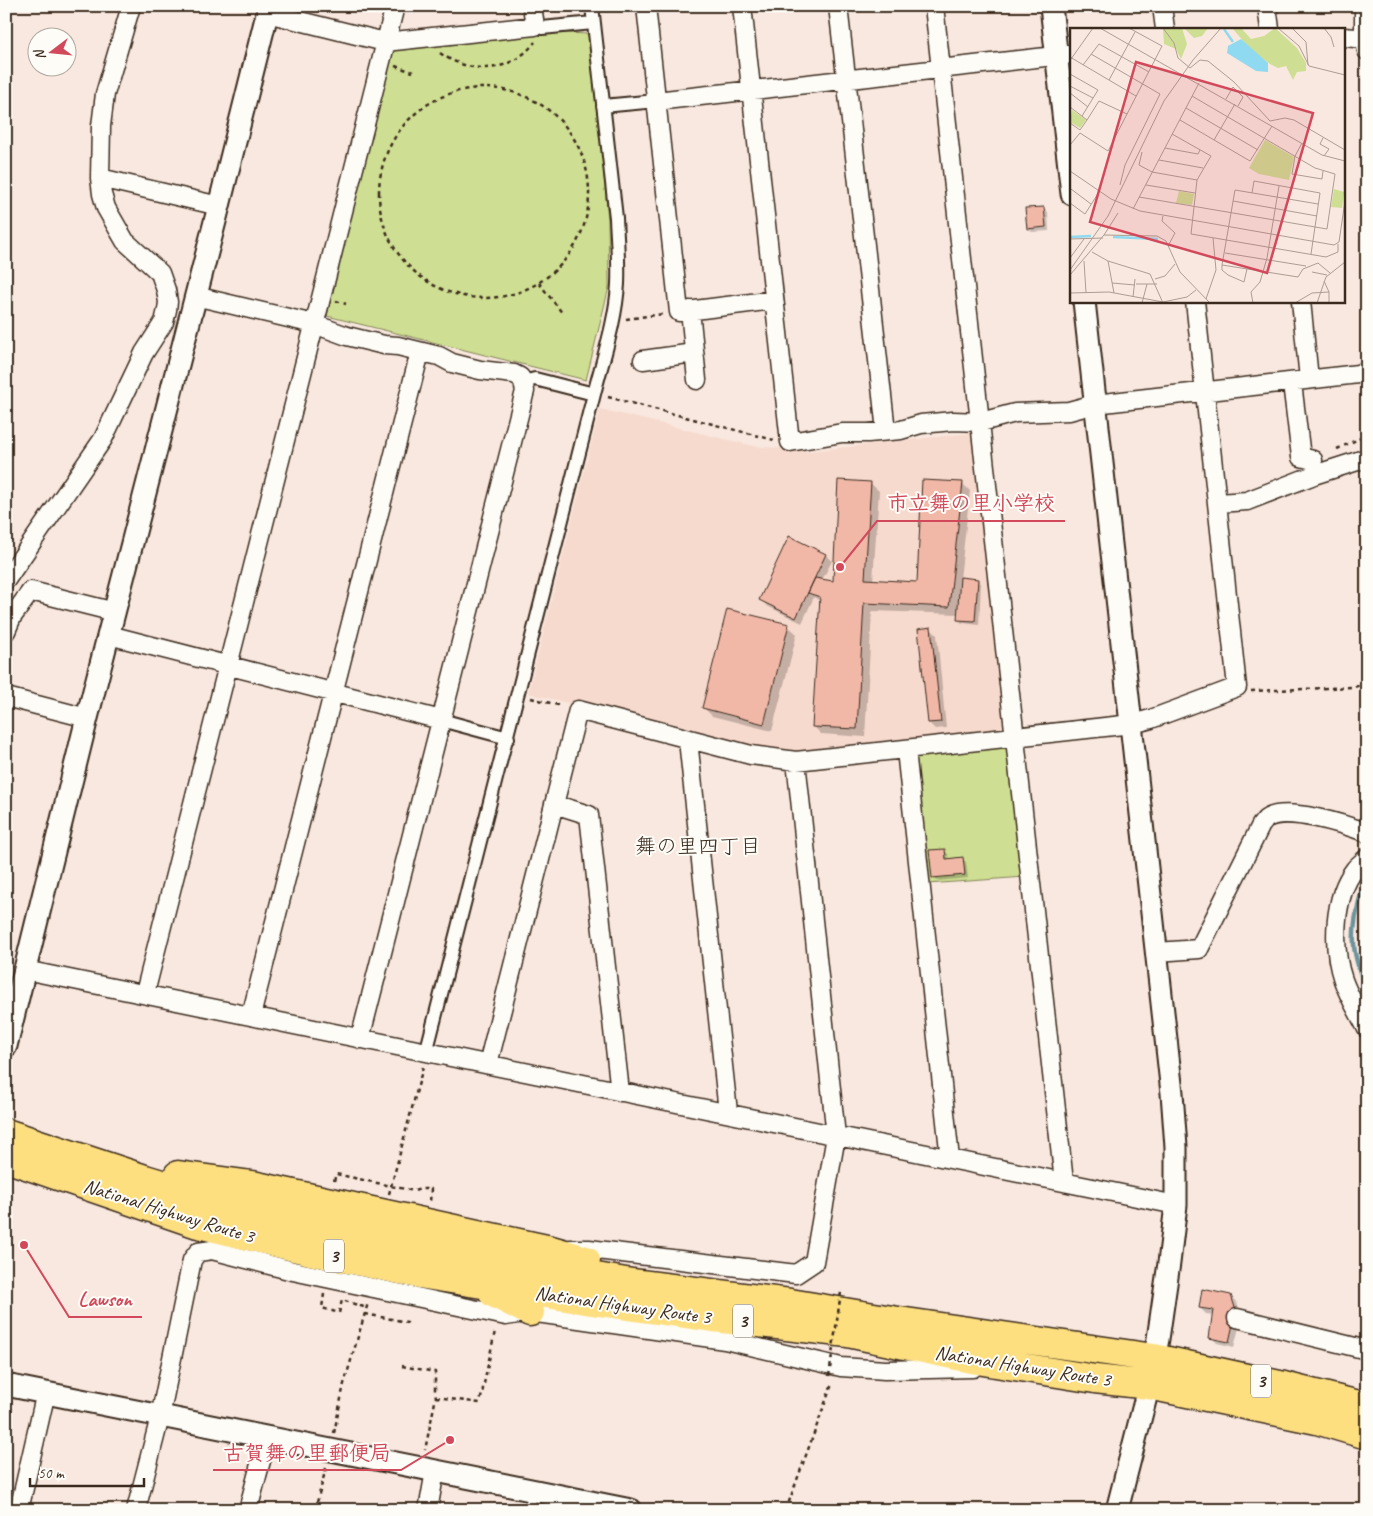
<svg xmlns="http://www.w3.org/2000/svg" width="1373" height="1516" font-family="Caveat,'Klee One',sans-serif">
<rect width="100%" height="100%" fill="#f9e8df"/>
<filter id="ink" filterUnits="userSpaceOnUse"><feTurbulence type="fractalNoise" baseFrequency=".02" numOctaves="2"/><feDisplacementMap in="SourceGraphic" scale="10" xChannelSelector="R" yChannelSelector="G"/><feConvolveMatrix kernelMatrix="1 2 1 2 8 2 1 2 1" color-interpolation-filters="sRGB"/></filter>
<g filter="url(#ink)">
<path fill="#f7dace" d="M600,409L754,446L810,451L971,433L974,436L1008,726L1004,732L806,753H782L682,732L528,693Z"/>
<path fill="#cede92" stroke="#848458" d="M534,32L591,34L608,220L609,287L586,380L327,316L391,51Z
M1005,746L1010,751L1025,877L927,884L914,760L917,756Z"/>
<path fill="#0003" d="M1044,208L1048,212L1049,231L1032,232L1028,228Z
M870,483L879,491L873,581L918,584L962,483L970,491L960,579L978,580L981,584L979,625L962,623L958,620V614L872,611L865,737L821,734L813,726L821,602L814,597L802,623L767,606L761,600L790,538L826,555L832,561L822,580L834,582Z
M788,626L797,634L772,731L712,716L704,708Z
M931,629L937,635L946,728L935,729L929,723Z
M944,850L948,854L949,860L963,859L966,862L968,878L937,881L933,877Z
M1231,1296L1237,1303L1242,1317L1234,1347L1217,1343L1211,1337L1214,1315L1206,1314L1200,1308Z"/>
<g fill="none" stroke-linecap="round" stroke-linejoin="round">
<path stroke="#6d949c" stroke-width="4.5" d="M1367,881C1361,889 1360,897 1358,906C1349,944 1355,958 1367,994"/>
</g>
<path fill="#f1b8a7" stroke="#3b2a1e" d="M1044,207L1046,227L1027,229L1025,208Z
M838,480L871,482L865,579L917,582L922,480L963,482L949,607L864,603L857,729L812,727L820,597L808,593L815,578L833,581Z
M789,536L826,554L796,618L759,600Z
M960,577L978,579L975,621L957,620Z
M727,609L789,624L764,724L702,708Z
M931,627L941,722L928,723L918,629Z
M945,849L946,859L963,857L965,875L932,878L929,850Z
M1202,1289L1231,1295L1236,1311L1229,1342L1209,1338L1213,1310L1199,1308Z"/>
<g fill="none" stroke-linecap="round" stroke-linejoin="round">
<g stroke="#3b2a1e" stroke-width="12">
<path id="service" d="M529,1510L533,1491"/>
</g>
<g stroke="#3b2a1e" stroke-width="16">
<path id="pedestrian" d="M535,26L542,28L593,23
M603,106L656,101
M523,382L535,379L594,394
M441,720L508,738
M426,1053L594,394C603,358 616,321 618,284C619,262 617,240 616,218L592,6"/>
</g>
<g stroke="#3b2a1e" stroke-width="21">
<path id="minor" d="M646,6L679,312L774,300
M742,6L790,442L842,433H868L901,430L921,424L953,421L981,422L1015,413L1069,411L1095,404L1367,373
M838,6L886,431
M934,6L1064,1182
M1162,6L1165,29
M1267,6L1270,29
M1364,6V38L1367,51
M267,13L385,42L535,26L532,6
M1344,37L1367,39
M656,101L1072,54
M100,178L219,206
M195,296L314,324L347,336L384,345L398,346L439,356L452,363L480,370L514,374L520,377L523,382L525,391L360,1039
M1301,301L1309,379
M690,310L697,380
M643,360L694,353
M1292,383L1301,457L1313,460
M1218,503L1247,501L1314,475L1367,458
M6,580L103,439L144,353L164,322L167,310L168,302L166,290L160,273L125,241L106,208L102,194L100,178L101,126L105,94L131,6
M6,631L12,617L31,591L115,612
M109,635L441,720
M6,697L87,718
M688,740L728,1112
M906,750L950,1159
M554,804L589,815L620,1092
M1367,858C1363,862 1358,865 1355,869C1333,897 1332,948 1343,980C1349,997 1359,1013 1367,1029
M1157,952L1199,949L1261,825C1263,823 1264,821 1266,819C1284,805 1347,825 1367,833
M25,970L1176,1205
M145,993L395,6
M251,1016L420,352
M488,1064L578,710L751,755L796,761L1132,724L1151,719L1237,687L1195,301
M570,1249H589L796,1274L814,1262L836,1136L796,761
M1237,1318L1367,1350
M19,1510L46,1392
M136,1510L160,1417L192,1260L198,1252L212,1250L293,1271L506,1316L530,1312L725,1340L841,1367L885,1370L973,1368
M248,1510L267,1438
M428,1510L435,1471"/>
</g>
<g stroke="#3b2a1e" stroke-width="25">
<path id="tertiary" d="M1051,6L1072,194
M1084,301L1172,1093L1176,1147V1205L1169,1263L1158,1339L1149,1385L1117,1510
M6,1046L87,718L219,206L269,6
M6,1385L631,1510"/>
</g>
<g stroke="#3b2a1e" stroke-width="31">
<path id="trunk" d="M6,1133L145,1179L244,1209L429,1249L632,1283L790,1303L892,1320L1154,1358L1284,1386L1367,1407
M6,1158L198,1224L310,1251L419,1274L591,1301L713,1318L848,1333L971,1359L1095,1379L1149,1385L1317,1420L1367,1435
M178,1175L252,1185L551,1250L586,1260
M493,1293L530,1312"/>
</g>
<path stroke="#3b2a1e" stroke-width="2.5" stroke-dasharray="4 4" stroke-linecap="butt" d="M440,53C471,75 510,74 535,42
M395,66L413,72
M379 193a105 105 0 1 1 210 0a105 105 0 1 1-210 0Z
M539,283L563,314
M336,301L346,304
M626,319L663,314
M608,397L774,440
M1337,449L1367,435
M1251,691L1354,687L1367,683
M531,698L562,706
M334,1181L336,1174L414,1191L421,1189H431L430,1202
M389,1194L423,1067
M324,1294L322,1308L339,1313L342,1300L367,1308
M365,1314L412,1323
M402,1366L435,1372V1392L436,1397L425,1450
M436,1397L480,1403L495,1331
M334,1433L344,1384L368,1303
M315,1510L326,1468
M786,1510L832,1384"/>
<use href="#service" stroke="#fdfcf7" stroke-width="9"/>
<use href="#pedestrian" stroke="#fdfcf7" stroke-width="12"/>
<use href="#minor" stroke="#fdfcf7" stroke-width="18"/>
<use href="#tertiary" stroke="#fdfcf7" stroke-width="21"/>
<use href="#trunk" stroke="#fddf80" stroke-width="28"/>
<path stroke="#3b2a1e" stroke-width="2.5" stroke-dasharray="4 4" stroke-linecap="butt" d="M829,1376L841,1292"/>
</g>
</g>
<g text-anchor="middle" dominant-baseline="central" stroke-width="4" stroke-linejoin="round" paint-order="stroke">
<g fill="#fdfcf7" stroke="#75695f" stroke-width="1">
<rect x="324" y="1239.5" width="20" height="33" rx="4"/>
<rect x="733" y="1304.5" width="20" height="33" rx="4"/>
<rect x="1251" y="1364.5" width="20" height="33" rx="4"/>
</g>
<g font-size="19" font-weight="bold" fill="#3b2a1e">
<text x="334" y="1256">3</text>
<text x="743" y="1321">3</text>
<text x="1261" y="1381">3</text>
</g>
<g font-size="20" fill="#3b2a1e" stroke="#fdfcf7">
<text transform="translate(169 1211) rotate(17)">National Highway Route 3</text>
<text transform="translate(623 1305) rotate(8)">National Highway Route 3</text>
<text transform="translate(1023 1366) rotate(9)">National Highway Route 3</text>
</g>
<g font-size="21" fill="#3b2a1e" stroke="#fdfcf7">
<text x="698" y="846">舞の里四丁目</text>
</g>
</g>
<g transform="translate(1070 28)">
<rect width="275" height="275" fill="#f9e8df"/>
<path d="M112,0L117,16L111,31L106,21L94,16L93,1ZM138,0L132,8L124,10L114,0ZM171,0L181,11L194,8L205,0L227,20L236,35V43L227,44L223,52L216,38L208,40L200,36L181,22L163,1ZM2,82L16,92L10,100L0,94ZM195,112L224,129L219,152L189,146L179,140ZM264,161L274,164L272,180L261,179ZM109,163L124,166L122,177L106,175Z" fill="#cede92"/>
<path d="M171,11L198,35V44L186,43L157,25L158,18Z" fill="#8fdaf0"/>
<path fill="none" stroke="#8fdaf0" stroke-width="2.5" d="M154,1L163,14M0,209L21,208M43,209L88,211"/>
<path fill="none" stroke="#ad9c92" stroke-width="1" d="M30,0L252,127L275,133M93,0L104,15L108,30L120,40L130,32L138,33L164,54L200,93L215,90L224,92L275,122M208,0L229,18L239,38L275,47M222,0L236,14L238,37M254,0L261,9L264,19M21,26L90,66L55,137L50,157M0,29L66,68M1,31L23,0M13,37L29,16L79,44M0,46L28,62L12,88M39,52L65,4M0,58L23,70M0,65L18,79M156,71L163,59L173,69L168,78M0,79L17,92L29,73L57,86M116,80L188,122M110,92L180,133L202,98M0,95L10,102L17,92M102,106L141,128L127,152L121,206L256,229L268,224V216M253,110L250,116L259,121L254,128M144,112L165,76M232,115L225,128L222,146L252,151L253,143M0,117L10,105L38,123L92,18L59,0M95,120L128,126L130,122M72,124L69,137L82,144L127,152M89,132L133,140M0,143L41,171L70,183L264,217L269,214L275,173M76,157L125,165M1,161L21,176M182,165L184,153L250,165L241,226M69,169L257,201L265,146L245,140L122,68M163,173L247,188M0,175L15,186L29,164M248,176L165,162L152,237L228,249L233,241L248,235L260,245M63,181L129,55M93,188L92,193L105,205L98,218M34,207L48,185M0,211L33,210M22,224L38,233L80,246L93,275M155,225L236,238M0,230L14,211M14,233L16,265M38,233L44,265M152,237V242L158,247L174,254L177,241M0,242L38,188L94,73L123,32L151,0M242,244L257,247M0,247L34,207L87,208L96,213L110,244L140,275M85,251L95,248L105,236M254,253L259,264V275M42,255L65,257M66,256H87M0,265L39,264L93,274L117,269L126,262M63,269L65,251M136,271L146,242L143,210M72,275L77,256M183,275L181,264L190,254L197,230L209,158M225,275L242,265L259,264M247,275L256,249L275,234"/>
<path fill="#d1495b" fill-opacity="0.15" stroke="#d1495b" stroke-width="2.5" d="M66,34L243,85L197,245L20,194Z"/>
<rect width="275" height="275" fill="none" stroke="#3b2a1e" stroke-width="2.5"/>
</g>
<path fill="none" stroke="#d1495b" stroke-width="2" d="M840 567L877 521H1065M24 1245L69 1317H142M450 1440L401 1470H213"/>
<g fill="#d1495b" stroke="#fdfcf7" stroke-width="2">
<circle cx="840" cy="567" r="5"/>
<circle cx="24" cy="1245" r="5"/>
<circle cx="450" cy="1440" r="5"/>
</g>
<g font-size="21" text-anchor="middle" font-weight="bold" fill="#d1495b" stroke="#fdfcf7" stroke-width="4" stroke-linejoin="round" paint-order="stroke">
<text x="971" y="510">市立舞の里小学校</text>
<text x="105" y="1306">Lawson</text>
<text x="307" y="1460">古賀舞の里郵便局</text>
</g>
<rect width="1373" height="1516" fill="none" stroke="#fdfcf7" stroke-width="25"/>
<rect x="12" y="12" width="1348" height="1491" fill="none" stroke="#3b2a1e" stroke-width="2" filter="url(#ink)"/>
<g transform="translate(52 52) rotate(254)"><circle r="24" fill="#fdfcf7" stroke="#afa8a0"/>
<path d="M0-4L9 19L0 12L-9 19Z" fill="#d1495b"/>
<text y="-8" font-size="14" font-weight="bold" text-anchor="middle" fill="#3b2a1e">N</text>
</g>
<path d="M30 1478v8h114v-8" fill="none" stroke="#3b2a1e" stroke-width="2.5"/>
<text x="38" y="1478" font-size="15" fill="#3b2a1e" stroke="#fdfcf7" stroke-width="4" paint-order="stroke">50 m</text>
</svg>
